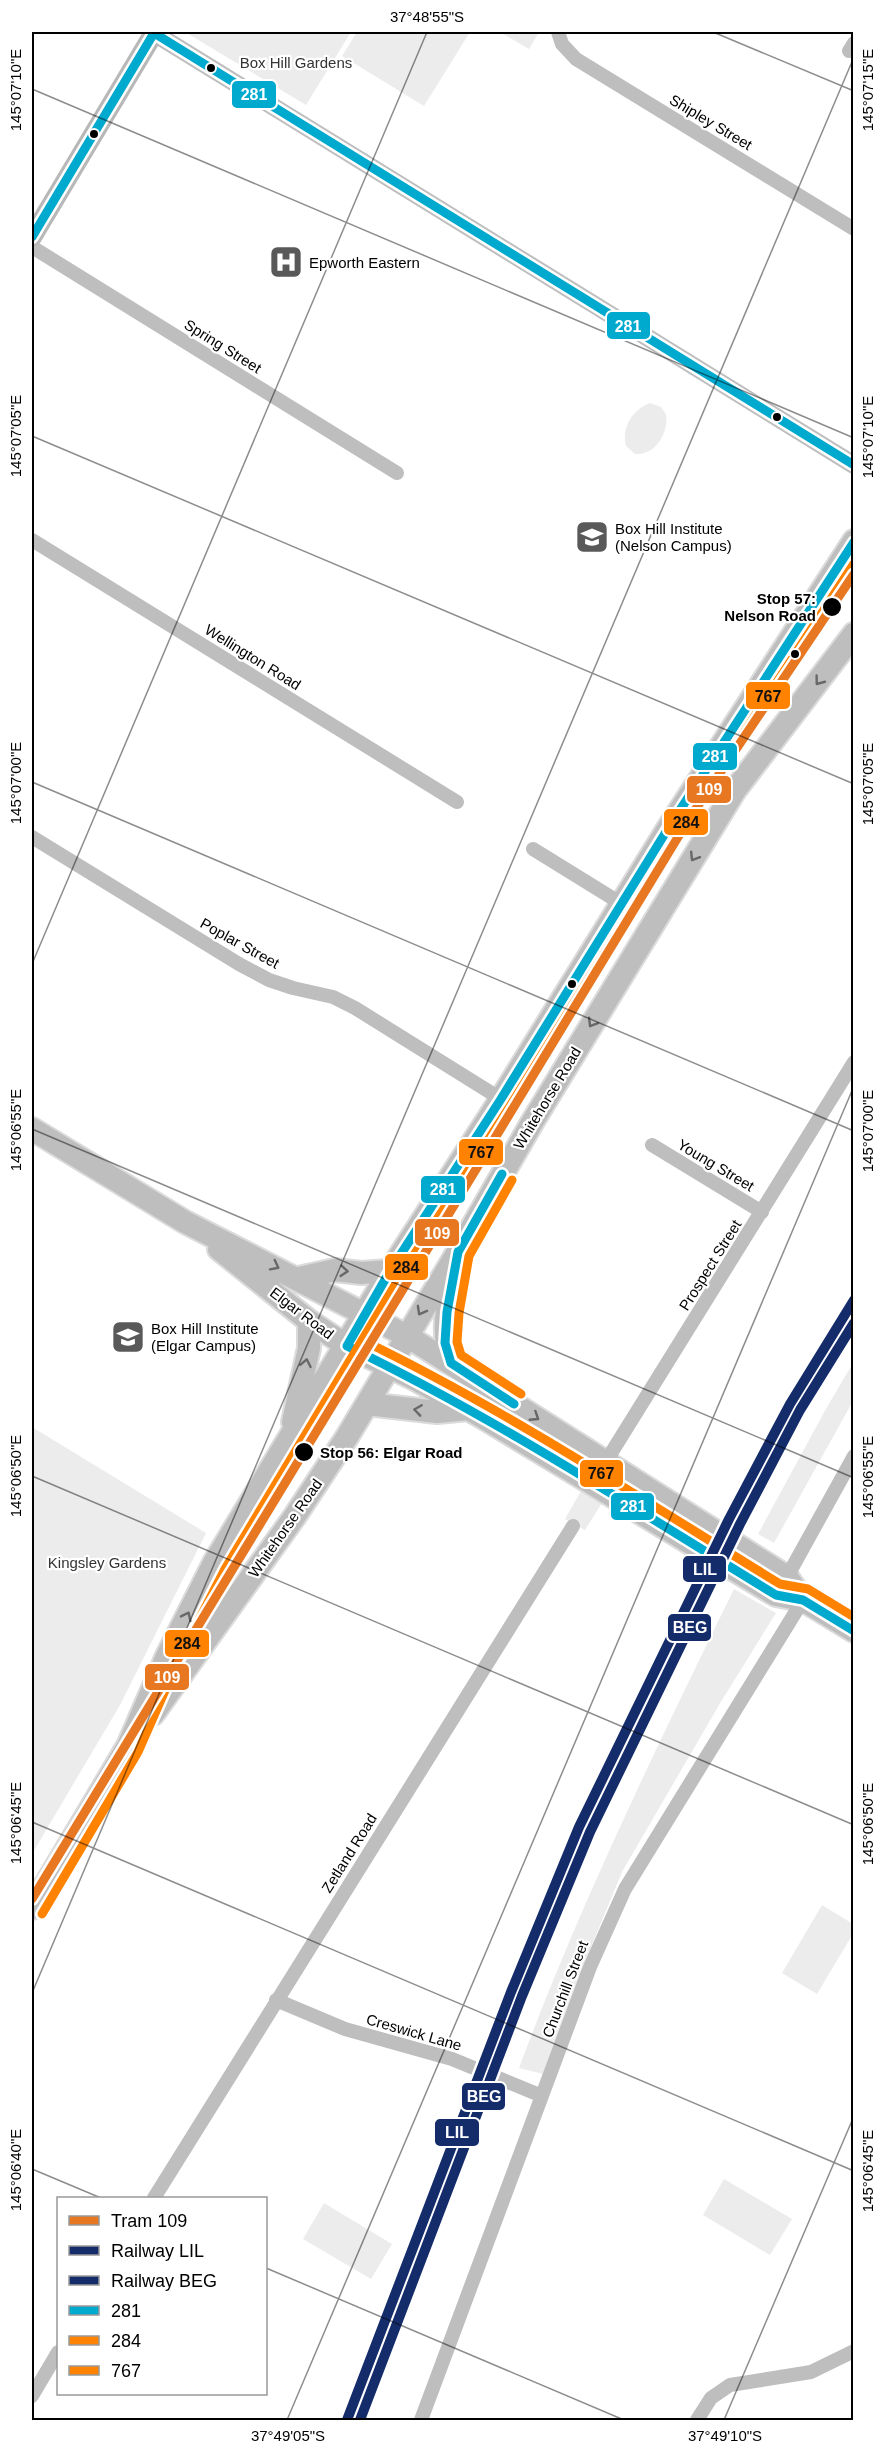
<svg xmlns="http://www.w3.org/2000/svg" width="885" height="2452" font-family="Arial,sans-serif">
<rect width="100%" height="100%" fill="#fff"/>
<path fill="#ececec" d="M185,32H351L306,105Z
M357,32H470L424,106L342,56Z
M500,32H539L529,49Z
M650,403L661,407L666,414C669,433 655,456 635,454L626,446C621,428 633,409 650,403Z
M853,1363V1401L774,1543L758,1534L827,1407Z
M32,1427L206,1533L120,1705L32,1854Z
M581,1491L602,1503L585,1530L565,1519Z
M734,1589L776,1613L719,1705L622,1872L584,1964L543,2074L519,2068C580,1904 657,1746 734,1589Z
M822,1905L853,1924L854,1932L817,1994L782,1973Z
M724,2179L792,2219L770,2255L703,2215Z
M324,2203L392,2244L371,2279L303,2239Z"/>
<g fill="none" stroke-linecap="round" stroke-linejoin="round">
<g stroke="#dbdbdb" stroke-width="26">
<path id="primary" d="M32,1129L185,1222L407,1336L787,1577L803,1600
M219,1249L309,1321L347,1346L413,1378L484,1418L776,1595L803,1600L854,1631
M299,1278L335,1270L361,1273L390,1271
M451,1363C440,1328 449,1300 455,1265
M367,1404L437,1412L469,1409
M293,1422L309,1348V1321
M153,1714L295,1516L347,1437L462,1245L533,1121L735,790L854,634
M32,1908L128,1746L167,1656L214,1563L390,1271L501,1099L669,827L854,541"/>
</g>
<path stroke="#bebebe" stroke-width="14" d="M558,32L562,44L576,59L854,229
M849,51L854,43
M32,247L397,473
M32,540L457,802
M32,837L239,964L269,980L293,988L333,997L355,1008L501,1099
M533,849L622,904
M652,1145L762,1212
M599,1487L605,1463L854,1062
M787,1577L854,1456
M276,2000L345,2029L452,2059L542,2096
M154,2198L573,1526
M32,2396L58,2352
M421,2420L590,1967L625,1889L803,1600
M697,2420L711,2398L730,2385L811,2372L854,2351"/>
<path stroke="#bebebe" stroke-width="18" d="M154,33L854,465"/>
<path stroke="#b8b8b8" stroke-width="20" d="M32,237L154,33L152,32"/>
<use href="#primary" stroke="#bebebe" stroke-width="22"/>
<g stroke="#fff" stroke-width="14">
<path id="bus-1" d="M32,237L154,33L854,465
M854,542L669,827L501,1099L390,1271L347,1346C496,1418 635,1509 776,1595L803,1600L854,1631
M502,1174L458,1252L447,1312L445,1343L451,1363L514,1404"/>
</g>
<g stroke="#fff" stroke-width="14">
<path id="bus-2" d="M42,1914L138,1752L178,1661L225,1569L400,1277L511,1105L679,833L854,564"/>
</g>
<g stroke="#fff" stroke-width="14">
<path id="bus-3" d="M854,564L679,833L511,1105L400,1277L364,1341C508,1411 643,1500 780,1584L808,1589L854,1617
M512,1180L469,1256L459,1313L457,1342L461,1355L521,1394"/>
</g>
<use href="#bus-1" stroke="#00a9ce" stroke-width="9"/>
<use href="#bus-2" stroke="#ff8200" stroke-width="9"/>
<use href="#bus-3" stroke="#ff8200" stroke-width="9"/>
<g stroke="#fff" stroke-width="15">
<path id="rail-1" d="M347,2420L511,1992L579,1827L729,1519L790,1404L854,1300"/>
</g>
<g stroke="#fff" stroke-width="15">
<path id="rail-2" d="M360,2420L522,1996L590,1832L740,1524L800,1410L854,1323"/>
</g>
<use href="#rail-1" stroke="#152c6b" stroke-width="10"/>
<use href="#rail-2" stroke="#152c6b" stroke-width="10"/>
<g stroke="#fff" stroke-width="14">
<path id="tram-1" d="M32,1899L689,819L854,574"/>
</g>
<use href="#tram-1" stroke="#e87722" stroke-width="9"/>
</g>
<defs><path id="oneway-chevron" d="M-2-3.5L2.5 0L-2 3.5" fill="none" stroke-width="1.6" stroke-linecap="round" stroke-linejoin="round" transform="scale(1.5)"/></defs>
<g stroke="#686868">
<use href="#oneway-chevron" transform="translate(819 681) rotate(127)"/>
<use href="#oneway-chevron" transform="translate(694 857) rotate(122)"/>
<use href="#oneway-chevron" transform="translate(592 1023) rotate(121)"/>
<use href="#oneway-chevron" transform="translate(275 1266) rotate(27)"/>
<use href="#oneway-chevron" transform="translate(344 1271) rotate(5)"/>
<use href="#oneway-chevron" transform="translate(421 1311) rotate(119)"/>
<use href="#oneway-chevron" transform="translate(306 1363) rotate(-79)"/>
<use href="#oneway-chevron" transform="translate(418 1410) rotate(-172)"/>
<use href="#oneway-chevron" transform="translate(535 1417) rotate(33)"/>
<use href="#oneway-chevron" transform="translate(187 1616) rotate(-64)"/>
</g>
<path fill="none" stroke="#000" stroke-width="1.5" stroke-opacity="0.45" d="M713,32L854,91M32,89L854,438M32,436L854,784M32,782L854,1131M32,964L427,32M32,1129L854,1478M32,1476L854,1825M32,1822L854,2171M32,1993L854,57M32,2169L101,2198M266,2268L624,2420M287,2420L854,1086M724,2420L854,2116"/>
<defs>
<g id="hospital-square" transform="scale(1.725)"><rect x="-9" y="-9" width="18" height="18" rx="4" fill="#595959" stroke="#fff"/><path d="M-5-5h3v3.5h4V-5h3V5h-3V1.5h-4V5h-3Z" fill="#fff"/></g>
<g id="university-square" transform="scale(1.725)"><rect x="-9" y="-9" width="18" height="18" rx="4" fill="#595959" stroke="#fff"/><path d="M0-5L7-2L0 1L-7-2ZM-4 1L0 2.5L4 1V4Q0 6-4 4Z" fill="#fff"/></g>
</defs>
<g fill-rule="evenodd">
<use href="#hospital-square" x="286" y="262"/>
<use href="#university-square" x="592" y="537"/>
<use href="#university-square" x="128" y="1337"/>
</g>
<g fill="#000" stroke="#fff" stroke-width="2">
<circle cx="211" cy="68" r="5"/>
<circle cx="94" cy="134" r="5"/>
<circle cx="777" cy="417" r="5"/>
<circle cx="832" cy="607" r="10"/>
<circle cx="795" cy="654" r="5"/>
<circle cx="572" cy="984" r="5"/>
<circle cx="304" cy="1452" r="10"/>
</g>
<g text-anchor="middle" dominant-baseline="central" stroke-width="4.5" stroke-linejoin="round" paint-order="stroke">
<g font-size="15" fill="#333" stroke="#fff">
<text x="296" y="62">Box Hill Gardens</text>
<text x="107" y="1562">Kingsley Gardens</text>
</g>
<g font-size="15" fill="#000" stroke="#fff">
<text transform="translate(711 122) rotate(31)">Shipley Street</text>
<text transform="translate(223 346) rotate(32)">Spring Street</text>
<text transform="translate(253 657) rotate(32)">Wellington Road</text>
<text transform="translate(240 943) rotate(29)">Poplar Street</text>
<text transform="translate(547 1098) rotate(-59)">Whitehorse Road</text>
<text transform="translate(716 1165) rotate(31)">Young Street</text>
<text transform="translate(710 1265) rotate(-58)">Prospect Street</text>
<text transform="translate(302 1313) rotate(37)">Elgar Road</text>
<text transform="translate(285 1528) rotate(-55)">Whitehorse Road</text>
<text transform="translate(349 1853) rotate(-58)">Zetland Road</text>
<text transform="translate(565 1989) rotate(-69)">Churchill Street</text>
<text transform="translate(414 2032) rotate(16)">Creswick Lane</text>
</g>
<g font-size="15" fill="#000" stroke="#fff" text-anchor="start">
<text x="309" y="262">Epworth Eastern</text>
<text x="615" y="528">Box Hill Institute<tspan x="615" dy="17">(Nelson Campus)</tspan></text>
<text x="151" y="1328">Box Hill Institute<tspan x="151" dy="17">(Elgar Campus)</tspan></text>
</g>
<g font-size="15" font-weight="bold" fill="#000" stroke="#fff" text-anchor="end">
<text x="816" y="598">Stop 57:<tspan x="816" dy="17">Nelson Road</tspan></text>
<text x="320" y="1452" text-anchor="start">Stop 56: Elgar Road</text>
</g>
</g>
<g stroke="#fff" stroke-width="2">
<rect x="231" y="80" width="46" height="29" rx="6" fill="#00a9ce"/>
<rect x="606" y="311" width="45" height="29" rx="6" fill="#00a9ce"/>
<rect x="745" y="681" width="46" height="29" rx="6" fill="#ff8200"/>
<rect x="692" y="742" width="46" height="29" rx="6" fill="#00a9ce"/>
<rect x="686" y="775" width="46" height="29" rx="6" fill="#e87722"/>
<rect x="663" y="808" width="46" height="28" rx="6" fill="#ff8200"/>
<rect x="458" y="1138" width="46" height="28" rx="6" fill="#ff8200"/>
<rect x="420" y="1175" width="46" height="29" rx="6" fill="#00a9ce"/>
<rect x="414" y="1218" width="46" height="29" rx="6" fill="#e87722"/>
<rect x="384" y="1253" width="45" height="28" rx="6" fill="#ff8200"/>
<rect x="579" y="1459" width="45" height="29" rx="6" fill="#ff8200"/>
<rect x="610" y="1492" width="45" height="29" rx="6" fill="#00a9ce"/>
<rect x="682" y="1555" width="45" height="28" rx="6" fill="#152c6b"/>
<rect x="667" y="1613" width="45" height="29" rx="6" fill="#152c6b"/>
<rect x="164" y="1629" width="46" height="29" rx="6" fill="#ff8200"/>
<rect x="144" y="1663" width="46" height="28" rx="6" fill="#e87722"/>
<rect x="461" y="2082" width="45" height="29" rx="6" fill="#152c6b"/>
<rect x="434" y="2118" width="46" height="29" rx="6" fill="#152c6b"/>
</g>
<g font-size="16" text-anchor="middle" font-weight="bold" fill="#fff">
<text x="254" y="100">281</text>
<text x="628" y="332">281</text>
<text x="715" y="762">281</text>
<text x="709" y="795">109</text>
<text x="443" y="1195">281</text>
<text x="437" y="1239">109</text>
<text x="633" y="1512">281</text>
<text x="705" y="1575">LIL</text>
<text x="690" y="1633">BEG</text>
<text x="167" y="1683">109</text>
<text x="484" y="2102">BEG</text>
<text x="457" y="2138">LIL</text>
</g>
<g font-size="16" text-anchor="middle" font-weight="bold" fill="#111">
<text x="768" y="702">767</text>
<text x="686" y="828">284</text>
<text x="481" y="1158">767</text>
<text x="406" y="1273">284</text>
<text x="601" y="1479">767</text>
<text x="187" y="1649">284</text>
</g>
<rect width="885" height="2452" fill="none" stroke="#ffffff" stroke-width="66"/>
<rect x="57" y="2197" width="210" height="198" fill="#ffffff" stroke="#999999" stroke-width="1.5"/>
<rect x="69" y="2216" width="30" height="9" fill="#e87722" stroke="#999999" stroke-width="1.5"/>
<text x="111" y="2227" font-size="18" fill="#000000">Tram 109</text>
<rect x="69" y="2246" width="30" height="9" fill="#152c6b" stroke="#999999" stroke-width="1.5"/>
<text x="111" y="2257" font-size="18" fill="#000000">Railway LIL</text>
<rect x="69" y="2276" width="30" height="9" fill="#152c6b" stroke="#999999" stroke-width="1.5"/>
<text x="111" y="2287" font-size="18" fill="#000000">Railway BEG</text>
<rect x="69" y="2306" width="30" height="9" fill="#00a9ce" stroke="#999999" stroke-width="1.5"/>
<text x="111" y="2317" font-size="18" fill="#000000">281</text>
<rect x="69" y="2336" width="30" height="9" fill="#ff8200" stroke="#999999" stroke-width="1.5"/>
<text x="111" y="2347" font-size="18" fill="#000000">284</text>
<rect x="69" y="2366" width="30" height="9" fill="#ff8200" stroke="#999999" stroke-width="1.5"/>
<text x="111" y="2377" font-size="18" fill="#000000">767</text>
<rect x="33" y="33" width="819" height="2386" fill="none" stroke="#000" stroke-width="2"/>
<g font-size="15" text-anchor="middle" fill="#000">
<text x="427" y="22">37°48'55"S</text>
<text transform="translate(16 90) rotate(-90)" y="5">145°07'10"E</text>
<text transform="translate(868 90) rotate(-90)" y="5">145°07'15"E</text>
<text transform="translate(16 436) rotate(-90)" y="5">145°07'05"E</text>
<text transform="translate(868 437) rotate(-90)" y="5">145°07'10"E</text>
<text transform="translate(16 783) rotate(-90)" y="5">145°07'00"E</text>
<text transform="translate(868 784) rotate(-90)" y="5">145°07'05"E</text>
<text transform="translate(16 1130) rotate(-90)" y="5">145°06'55"E</text>
<text transform="translate(868 1131) rotate(-90)" y="5">145°07'00"E</text>
<text transform="translate(16 1476) rotate(-90)" y="5">145°06'50"E</text>
<text transform="translate(868 1477) rotate(-90)" y="5">145°06'55"E</text>
<text transform="translate(16 1823) rotate(-90)" y="5">145°06'45"E</text>
<text transform="translate(868 1824) rotate(-90)" y="5">145°06'50"E</text>
<text transform="translate(16 2170) rotate(-90)" y="5">145°06'40"E</text>
<text transform="translate(868 2171) rotate(-90)" y="5">145°06'45"E</text>
<text x="288" y="2441">37°49'05"S</text>
<text x="725" y="2441">37°49'10"S</text>
</g>
</svg>
